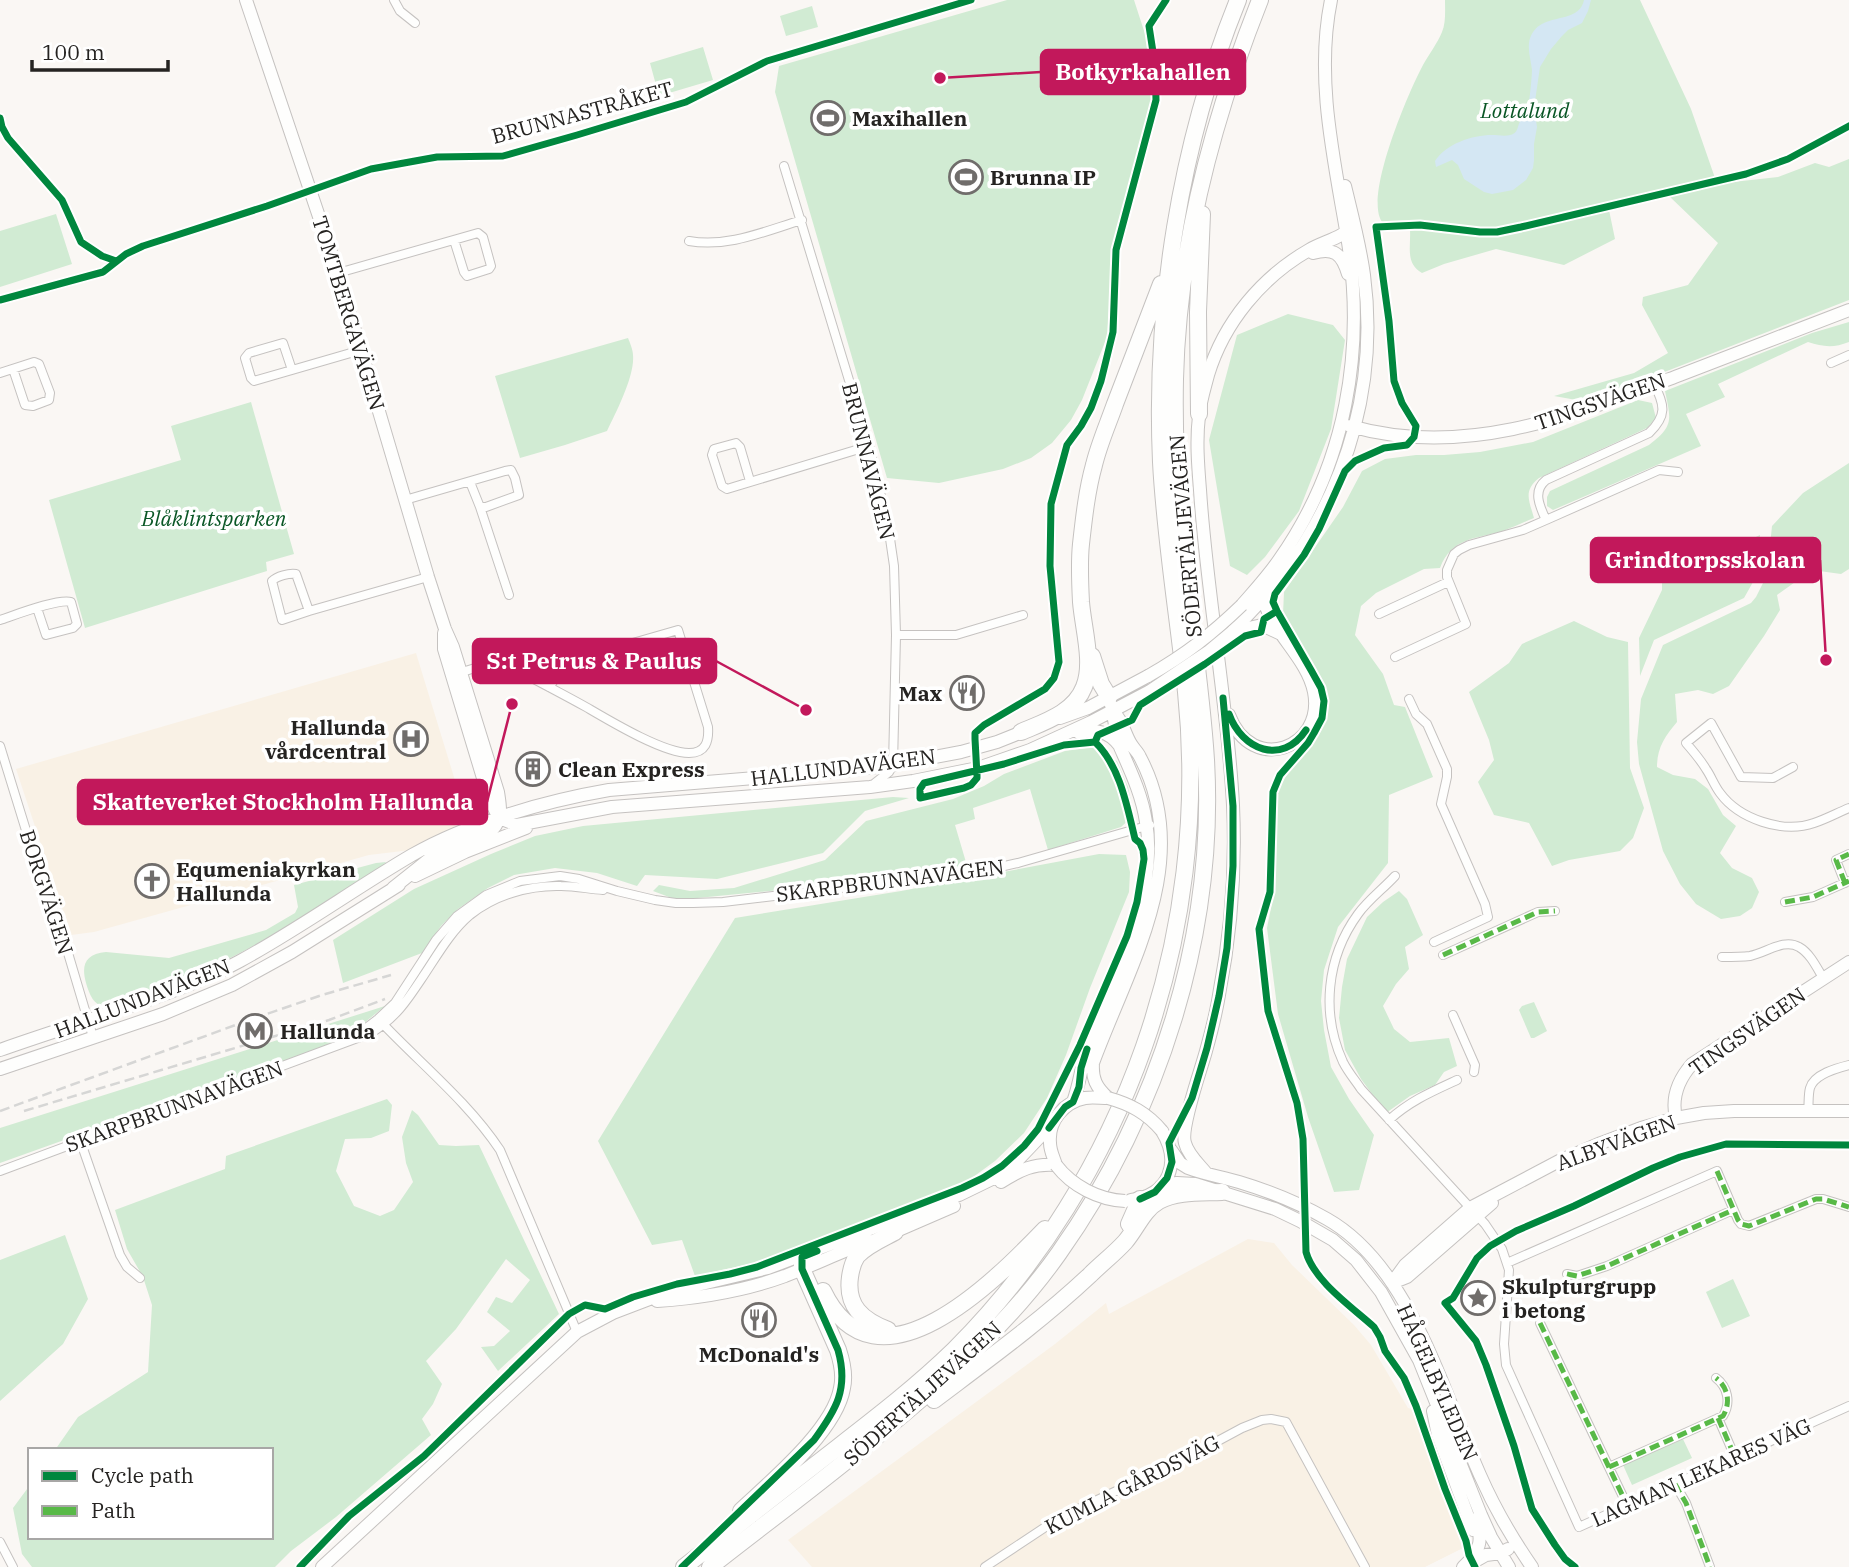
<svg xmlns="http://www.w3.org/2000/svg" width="1849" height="1567" font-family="'IBM Plex Serif',serif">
<rect width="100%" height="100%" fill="#faf7f4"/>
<path fill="#f9f1e5" d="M416,653L465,813L452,830L411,850L369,855L94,932L71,935L16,769Z
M1248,1239L1274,1243L1292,1265L1354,1325L1371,1345L1408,1408L1415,1410L1465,1547L1425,1567H812L788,1540L1055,1344L1106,1303L1109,1314Z"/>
<path fill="#d1ebd3" d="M1007,0H1134L1146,37L1152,101L1113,254L1107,337L1082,400L1071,420L1052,443L1031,458L1003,469L939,483L887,478L775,92L779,66Z
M1445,0H1640L1691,109L1715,178L1534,221L1492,229H1465L1411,222L1383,223C1362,200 1409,91 1423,65C1429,54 1437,44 1442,32C1446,23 1445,10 1445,0Z
M812,6L818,27L786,36L780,16Z
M703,47L713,80L659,96L650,63Z
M1849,159V300L1667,371L1582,401L1554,396L1634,373L1668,353L1642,305L1643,297L1688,285L1718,243L1669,196L1724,183L1778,177L1815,163L1829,167Z
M1609,210L1615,239L1564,265L1496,249L1444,264L1422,273C1405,263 1411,247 1410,230C1439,229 1468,237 1497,236Z
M56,214L72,264L0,287V231Z
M1288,314L1333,325L1345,340L1331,429L1299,511L1265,557L1247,575L1230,566L1209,440L1237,335Z
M1849,322V342C1834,348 1823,347 1808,342L1718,384L1725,397L1686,414L1701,446L1553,510L1547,506V497L1550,491L1649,445C1674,426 1671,420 1665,391L1812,333Z
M628,338C630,343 633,350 633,355C635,376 616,412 607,431L565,445L520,458L495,376Z
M1638,400L1652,403L1656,418L1647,428L1539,478C1523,491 1529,500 1534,518C1524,522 1514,527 1503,531C1476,539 1452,537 1440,568L1424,569L1376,593L1361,606L1355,635L1383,674L1394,705L1405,707L1433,777L1389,795L1388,863L1338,927L1324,970L1321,1001L1324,1030L1331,1067L1349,1099L1374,1135L1359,1190L1334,1192L1308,1117L1278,1014L1267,928L1274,893L1277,791L1294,763L1313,744L1318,734L1317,679L1300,652L1283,614L1284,592L1343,507L1362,471L1385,459L1416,455H1444L1480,452L1533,442Z
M251,402L294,554L266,562L267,571L85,628L49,500L181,460L171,426Z
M1849,463V569L1841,574L1812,570L1777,595L1780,610L1764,636L1729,686L1713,694L1698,690L1675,694L1677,722C1665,736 1657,748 1657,767L1673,775L1695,779L1708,789L1723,815L1736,826L1720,853L1732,868L1752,878L1759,892L1752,908L1740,916L1721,919L1696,904L1680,884L1663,851L1639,764L1637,742L1641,699L1663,645L1751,603L1756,597L1767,575L1772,526L1803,493Z
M1760,535L1757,575L1744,598L1654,640L1640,676L1639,638L1662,590V581Z
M1574,621L1607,637L1628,642L1630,768L1644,808L1633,838L1620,851L1569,860L1552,866L1529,823L1494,815L1478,782L1494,760L1489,740L1469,692L1509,663L1522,644Z
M1093,747L1117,761L1128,787L1134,815L1121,827L1048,850L1030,789L973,808L975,819L955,825L968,869L841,884L677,900L653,891L659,885L690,891L734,888L825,860L866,821L953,799L984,786L1004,774L1065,751Z
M893,797L909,798L865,811L823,853L717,879L645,875L637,886L597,873L555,868L514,875L488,888L458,909L441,926L422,953L343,983L333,940L414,889L491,854L535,836L583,826Z
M1099,854L1126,855L1130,872L1129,892L1090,988L1066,1055L1047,1098L1024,1133L995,1161L958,1188L767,1260L695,1276L682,1240L652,1245L598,1141L735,918L901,891Z
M386,862L382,867C309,914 244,957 162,988C144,995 125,1004 106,1008C93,1004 90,996 86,983C81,965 85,954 106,952L169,958L266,930L295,913L298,907L294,885L376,863Z
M1399,891L1407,899L1423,935L1405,947L1409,969L1396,984L1383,1006L1394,1029L1410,1042L1449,1038L1457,1066L1444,1072L1435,1085L1410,1096L1386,1113L1361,1079L1345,1050L1339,1018L1342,987L1347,959L1367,917L1383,902Z
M1534,1002L1547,1031L1534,1038H1531L1519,1010L1522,1006Z
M385,1006L348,1036L315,1050L0,1163V1128Z
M387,1099L392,1105L389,1131L371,1138L345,1139L336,1171L354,1206L380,1216L394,1210L413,1182L406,1163L402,1137L412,1110L418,1115L439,1145L456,1146L479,1145L559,1314L498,1371L481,1347L494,1346L510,1331L487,1312L496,1297L512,1303L530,1280L506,1259L456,1329L426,1361L442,1384L433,1404L422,1419L431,1435L336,1517L291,1551L275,1567H32L22,1554L13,1508L30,1485V1537H271V1450H55L78,1417L148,1372L152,1305L143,1277L127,1249L115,1210L225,1169L226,1156Z
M65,1235L88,1299L63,1344L0,1401V1260Z
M1733,1279L1750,1316L1722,1328L1706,1292Z
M1683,1439L1692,1458L1632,1485L1623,1465Z"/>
<path fill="#d4e7f3" d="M1584,0H1591L1588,11L1582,23L1568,30L1562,36L1551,49L1540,67L1534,108L1537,127L1534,144V160L1533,168L1526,180L1513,190L1492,194L1484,192L1464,179L1458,165L1452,160L1436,167L1435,161C1446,144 1472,135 1492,135C1498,135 1508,137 1513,134C1519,131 1517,125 1521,120C1522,119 1524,119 1525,117C1529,113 1532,76 1532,70C1531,61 1528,52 1529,43C1536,8 1578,28 1584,0Z"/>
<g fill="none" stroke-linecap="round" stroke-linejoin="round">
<g stroke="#c5c2c0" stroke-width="10">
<path id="street" d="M394,0L400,11L415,23
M784,166L869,446L888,525L894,566L896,635L893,765L889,772L875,783
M689,241C728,248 765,231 802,220
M338,273L478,233L483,237L491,266L489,269L467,276L464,272L454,240
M1831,363L1849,355
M292,370L254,381L251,378L245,358L249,353L283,343L292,370L361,350
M0,373L34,362L39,364L50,393L49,400L33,406L25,405L13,369
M1654,384C1665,405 1667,416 1649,433L1546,480C1532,491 1540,507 1546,520L1659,470L1678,472
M750,481L740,447L736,443L714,449L712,455L722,486L727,489L869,446
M405,500L505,471L511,470L515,478L519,495L486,507H480L470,482
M480,507L509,595
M309,611L282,620L272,581C277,576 289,573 296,574L309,611L428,577
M1379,614L1448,582
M0,620C15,615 59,598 71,602L77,624L73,628L46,635L37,608
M896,635H956L1023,615
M1395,657L1466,624L1447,577V570L1454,554L1459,550L1469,545L1523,530L1546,520
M459,673L491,663L505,664C532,678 559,692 586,707C610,721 663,753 689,753C706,753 709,741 708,727L678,630L570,661L565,666L549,687
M1409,699L1416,714L1427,724L1447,769V777L1441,804L1485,904L1488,917L1434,942
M0,746L33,853L68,953L93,1037
M1793,767L1773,778L1741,777L1711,723L1686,743C1693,751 1700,759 1706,769C1711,776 1714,785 1720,793C1739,819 1783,834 1814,823C1826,819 1837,813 1849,808
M1395,876C1383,889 1368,900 1358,914C1326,958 1321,1014 1343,1062C1348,1072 1355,1080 1361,1089L1485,1224L1502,1249L1509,1270L1504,1344L1506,1365L1579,1527L1849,1406
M1845,883L1836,860L1849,854
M1785,902L1813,897L1849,881
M1443,955L1538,912L1555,911
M1722,957C1731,957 1741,957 1750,956C1766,953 1784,938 1799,947C1810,953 1817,968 1823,978
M1453,1015L1475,1065L1474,1072
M382,1023C421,1064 468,1102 500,1150L577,1332
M349,1041L378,1019L395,1003L436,940L457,916L486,895L520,881L560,876L579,879L617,891L655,900L676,903H693L723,902L874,884L991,869L1018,863L1150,825
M1808,1112C1809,1105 1808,1095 1810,1088C1814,1074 1837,1068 1849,1065
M1389,1120C1410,1101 1431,1092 1457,1080
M80,1140L120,1255L127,1267L140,1278
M0,1171L371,1033C397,1017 408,999 424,975C438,954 451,931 470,915C495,895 529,885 561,886C575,886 589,889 603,890
M1507,1263L1717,1171L1738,1220L1741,1224L1749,1226L1816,1199H1823L1849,1207
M1567,1274L1577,1276L1607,1266L1733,1210
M1540,1323L1627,1505
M1718,1418L1735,1457
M1609,1467L1723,1416C1731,1403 1728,1387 1716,1378
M1675,1484L1686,1503L1710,1567
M0,1542L13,1567
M985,1567L1059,1518L1190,1456L1242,1428L1262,1420L1271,1419L1286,1422L1365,1567"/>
</g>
<g stroke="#c5c2c0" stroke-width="14">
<path id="secondary" d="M246,0L338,273L428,577L445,629L453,647L498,792C500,805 503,818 493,829L432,857L393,888
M1313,253C1334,247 1342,254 1348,274
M1350,426C1465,459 1574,415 1680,375C1736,353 1793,332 1849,310
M1242,605C1255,590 1268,576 1279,560C1346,465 1366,350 1347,236C1334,159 1315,78 1331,0
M1235,631L1262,625L1281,634
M1232,632C1251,611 1272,591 1288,568C1349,482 1378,380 1364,275C1360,245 1352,215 1345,186
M444,633V649L489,798L499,818L517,825L612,807L870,787L913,781L978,768L1030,750L1091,722L1150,691
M1229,715C1252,776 1325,748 1314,692C1307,656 1267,629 1262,592
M1060,718L1088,708L1148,676
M1079,733C1096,729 1108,731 1119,745
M415,876L465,852L526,828
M0,1050C45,1034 91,1020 136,1004C172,992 207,979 240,961C299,929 354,889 412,855C468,823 545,801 609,790L851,770L893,765L961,752L997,742L1027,730
M0,1069L163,1014L232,985L292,952L399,885
M1108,1098C1096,1087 1092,1079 1093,1063C1129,965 1195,861 1140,757C1138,752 1133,748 1131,744C1124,733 1123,720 1113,712
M1073,1102C1079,1086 1081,1069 1086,1052C1113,984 1159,895 1146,822C1142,795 1131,772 1120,747C1115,733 1115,719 1111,705
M1676,1118C1671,1097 1678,1080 1692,1064L1849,962
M1171,1150L1180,1163L1188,1168C1204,1174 1222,1177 1239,1182C1269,1191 1299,1203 1327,1219C1410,1266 1443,1392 1480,1475C1494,1507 1512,1538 1532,1567
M1206,1173C1199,1164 1188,1155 1185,1143C1180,1128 1201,1070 1206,1051C1211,1033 1216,1014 1219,995C1231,933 1236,868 1233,805C1230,747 1222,689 1215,632C1209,584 1203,537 1200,490C1198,465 1196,440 1199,416C1200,402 1205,387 1208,375C1224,322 1262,277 1309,250C1324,241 1344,238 1354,224
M1001,1182C1020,1170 1034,1163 1056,1165C1054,1158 1050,1151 1050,1143C1048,1121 1064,1102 1085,1098C1092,1097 1100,1098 1108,1098
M1161,1186L1177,1183L1195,1184L1275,1209L1300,1221L1333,1240L1356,1260L1381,1292L1419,1360L1481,1515L1491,1537L1509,1567
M1131,1200C1170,1195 1181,1162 1162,1131
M887,1235L954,1206
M1392,1283L1405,1265L1470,1208L1559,1161L1601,1143L1641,1128L1676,1118L1704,1113L1734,1111H1849
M1392,1283L1407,1277L1492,1203
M657,1301C700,1298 744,1291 785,1276C813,1265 841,1252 870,1241
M1433,1411L1438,1435L1473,1530
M1470,1564L1486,1555L1501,1553L1508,1549
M322,1567L577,1332L613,1313L668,1292L768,1268L959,1195L996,1177L1014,1164L1052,1124
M1463,1567C1480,1551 1484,1541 1475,1519"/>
</g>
<g stroke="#c5c2c0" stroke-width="18">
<path id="highway" d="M1199,414L1198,312L1202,214
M1092,656L1101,684L1109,697
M1021,732C1044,722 1074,713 1084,687C1094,663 1083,628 1081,602C1080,583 1079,563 1081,544C1084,517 1087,490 1094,465C1099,444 1108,424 1115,404C1130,364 1146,324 1161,284
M1129,1224L1140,1199
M823,1291C876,1402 996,1280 1045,1229
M888,1330C862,1320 846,1306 850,1277C851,1270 853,1262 857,1256C867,1245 882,1239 895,1232
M934,1400C987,1360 1041,1321 1090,1275C1101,1264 1114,1254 1125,1242C1137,1228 1143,1210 1159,1201C1177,1191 1202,1193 1222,1192
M741,1511C772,1482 835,1430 842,1388C845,1375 842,1362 838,1350L802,1269V1257
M684,1567C735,1527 787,1487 838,1447C878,1416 918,1385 954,1350C1126,1178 1211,933 1186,692C1178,615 1165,539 1161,462C1154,308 1180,143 1238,0
M710,1567C766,1523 823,1481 878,1435C944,1381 1009,1324 1059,1253C1159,1112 1216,933 1206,760C1201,680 1187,601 1180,521C1176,474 1174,427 1175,379C1178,248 1212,121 1260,0"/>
</g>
<use href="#street" stroke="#fefefd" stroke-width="8"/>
<use href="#secondary" stroke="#fefefd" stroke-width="12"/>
<use href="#highway" stroke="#fefefd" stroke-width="16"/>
<path stroke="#d6d6d5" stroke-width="2.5" stroke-dasharray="10 5" stroke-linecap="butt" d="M0,1111L252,1019L322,995L391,975
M24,1111L329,1020L385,999"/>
<g stroke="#c5c2c0" stroke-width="14" stroke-linecap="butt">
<path id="secondary-bridge" d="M1148,676C1185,655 1212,634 1242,605
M1150,691L1208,652L1232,632
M1108,1098C1130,1104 1147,1113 1162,1131
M1056,1165C1072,1186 1099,1200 1125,1201"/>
</g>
<use href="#secondary-bridge" stroke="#fefefd" stroke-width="12"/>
<path stroke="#58b947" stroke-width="5" stroke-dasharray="10 5" stroke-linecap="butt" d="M1845,883L1836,860L1849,854
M1785,902L1813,897L1849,881
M1443,955L1538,912L1555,911
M1717,1171L1738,1220L1741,1224L1749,1226L1816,1199H1823L1849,1207
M1567,1274L1577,1276L1607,1266L1733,1210
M1540,1323L1627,1505
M1718,1418L1735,1457
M1609,1467L1723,1416C1731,1403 1728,1387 1716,1378
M1675,1484L1686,1503L1710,1567"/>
<g stroke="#fff" stroke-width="11">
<path id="cycleway" d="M1166,0L1149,26L1155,65L1156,100L1116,250L1113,332L1101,381L1091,408L1081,426L1067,445L1051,504L1050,566L1059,662L1054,678L1045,689L984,725L975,733V739L977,775V778L971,785L964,788L920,798V789L924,783L1004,764L1064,745L1095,742L1098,735L1132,720L1140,705L1205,664L1245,636L1261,632L1264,619L1277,611
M0,118L2,127L8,138L62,200L81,242L102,256L116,261
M0,300L103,272L126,254L143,246L267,206L371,169L437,157L503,156L577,135L686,102L767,61L971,0
M1229,714C1242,750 1282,766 1306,730
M1049,1128L1065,1107L1073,1102L1079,1087L1081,1068L1087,1049
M1140,1199L1155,1192L1167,1178L1172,1162L1169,1143L1192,1098L1207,1048L1219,996L1227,948L1233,866V806L1223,698
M300,1567L349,1516L424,1456L569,1314L585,1305L605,1309L633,1297L677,1284L730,1274L757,1267L962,1188L983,1178L1002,1166L1024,1146L1038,1129L1080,1045L1127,936L1137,902L1144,859L1143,850L1140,843L1135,839C1127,806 1120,766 1095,742
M682,1567L814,1440C836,1410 849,1389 838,1350L802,1269V1257L817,1251
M1475,1567L1469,1555L1466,1541L1445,1489L1416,1406L1404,1378L1385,1351L1380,1337L1374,1327C1352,1307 1314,1281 1306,1252L1303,1139L1297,1103L1268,1011L1259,929L1270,892L1273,792L1280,775L1308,743L1314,733L1322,718L1324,701L1321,688L1311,670L1277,611L1273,602L1275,594L1304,555L1319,529L1345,471L1355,461L1384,448L1407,445L1414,437L1416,426L1402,403L1394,381L1389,321L1376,227L1420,225L1480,232H1497L1521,227L1746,174L1788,159L1849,126
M1575,1567L1565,1559L1555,1545L1532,1509L1514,1446L1486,1365L1476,1341L1445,1303L1453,1298L1477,1258L1490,1246L1516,1231L1574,1206L1653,1168L1680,1157L1726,1144L1849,1145"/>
</g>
<use href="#cycleway" stroke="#00873e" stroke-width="7"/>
</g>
<defs>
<g id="stadium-ring" transform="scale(1.75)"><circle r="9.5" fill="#fff" stroke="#706d6b" stroke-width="1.5"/><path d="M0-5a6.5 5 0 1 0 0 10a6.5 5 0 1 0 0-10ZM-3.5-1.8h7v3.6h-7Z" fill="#706d6b"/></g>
<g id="restaurant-ring" transform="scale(1.75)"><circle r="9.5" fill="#fff" stroke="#706d6b" stroke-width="1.5"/><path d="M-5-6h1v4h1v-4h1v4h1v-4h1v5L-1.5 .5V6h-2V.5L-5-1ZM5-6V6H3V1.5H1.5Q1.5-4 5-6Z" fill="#706d6b"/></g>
<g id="hospital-ring" transform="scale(1.75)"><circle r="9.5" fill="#fff" stroke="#706d6b" stroke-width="1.5"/><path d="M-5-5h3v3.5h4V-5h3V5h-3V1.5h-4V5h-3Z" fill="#706d6b"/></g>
<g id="building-ring" transform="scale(1.75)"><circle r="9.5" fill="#fff" stroke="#706d6b" stroke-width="1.5"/><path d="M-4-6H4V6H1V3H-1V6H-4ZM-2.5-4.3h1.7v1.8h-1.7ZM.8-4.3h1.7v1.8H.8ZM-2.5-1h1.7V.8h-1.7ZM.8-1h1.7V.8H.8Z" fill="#706d6b"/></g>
<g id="church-ring" transform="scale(1.75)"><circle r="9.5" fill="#fff" stroke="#706d6b" stroke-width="1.5"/><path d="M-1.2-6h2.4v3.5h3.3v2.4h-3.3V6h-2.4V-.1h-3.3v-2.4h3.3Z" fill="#706d6b"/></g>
<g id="metro-ring" transform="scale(1.75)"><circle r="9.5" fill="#fff" stroke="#706d6b" stroke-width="1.5"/><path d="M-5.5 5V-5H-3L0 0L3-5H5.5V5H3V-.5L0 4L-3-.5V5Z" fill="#706d6b"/></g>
<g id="sight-ring" transform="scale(1.75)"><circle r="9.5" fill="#fff" stroke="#706d6b" stroke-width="1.5"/><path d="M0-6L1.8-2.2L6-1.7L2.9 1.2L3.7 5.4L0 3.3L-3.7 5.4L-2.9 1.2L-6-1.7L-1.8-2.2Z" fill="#706d6b"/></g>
</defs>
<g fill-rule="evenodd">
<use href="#stadium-ring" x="828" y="118"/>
<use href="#stadium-ring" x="966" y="177"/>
<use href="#restaurant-ring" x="967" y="693"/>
<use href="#hospital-ring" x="411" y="739"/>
<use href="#building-ring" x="533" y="769"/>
<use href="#church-ring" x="152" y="881"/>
<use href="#metro-ring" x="255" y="1031"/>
<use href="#sight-ring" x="1478" y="1298"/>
<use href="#restaurant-ring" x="759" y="1320"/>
</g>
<g text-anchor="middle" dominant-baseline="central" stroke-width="7" stroke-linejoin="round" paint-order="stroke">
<g font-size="21" font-style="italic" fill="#095625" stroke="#fff">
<text x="1525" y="110">Lottalund</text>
<text x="214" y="518">Blåklintsparken</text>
</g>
<g font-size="21" fill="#252321" stroke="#fff">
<text transform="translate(582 112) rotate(-15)">BRUNNASTRÅKET</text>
<text transform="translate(349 313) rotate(73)">TOMTBERGAVÄGEN</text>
<text transform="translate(1600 401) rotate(-19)">TINGSVÄGEN</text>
<text transform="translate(869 461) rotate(76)">BRUNNAVÄGEN</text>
<text transform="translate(1185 536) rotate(-95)">SÖDERTÄLJEVÄGEN</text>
<text transform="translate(843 767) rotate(-7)">HALLUNDAVÄGEN</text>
<text transform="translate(890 880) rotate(-7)">SKARPBRUNNAVÄGEN</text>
<text transform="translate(47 892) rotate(72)">BORGVÄGEN</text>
<text transform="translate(142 998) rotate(-21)">HALLUNDAVÄGEN</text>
<text transform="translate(1747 1031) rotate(-35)">TINGSVÄGEN</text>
<text transform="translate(174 1106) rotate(-20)">SKARPBRUNNAVÄGEN</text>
<text transform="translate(1616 1142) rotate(-20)">ALBYVÄGEN</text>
<text transform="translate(1438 1382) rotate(66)">HÅGELBYLEDEN</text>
<text transform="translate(922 1393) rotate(-42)">SÖDERTÄLJEVÄGEN</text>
<text transform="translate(1701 1472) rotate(-24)">LAGMAN LEKARES VÄG</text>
<text transform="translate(1132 1484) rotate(-27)">KUMLA GÅRDSVÄG</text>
</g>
<g font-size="21" font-weight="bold" fill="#252321" stroke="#fff" text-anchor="start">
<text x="852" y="118">Maxihallen</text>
<text x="990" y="177">Brunna IP</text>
<text x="942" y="693" text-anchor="end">Max</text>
<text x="386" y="727" text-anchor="end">Hallunda<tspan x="386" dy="24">vårdcentral</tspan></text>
<text x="558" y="769">Clean Express</text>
<text x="176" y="869">Equmeniakyrkan<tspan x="176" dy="24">Hallunda</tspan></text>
<text x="280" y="1031">Hallunda</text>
<text x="1502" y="1286">Skulpturgrupp<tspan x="1502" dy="24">i betong</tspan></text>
<text x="759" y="1354" text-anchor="middle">McDonald's</text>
</g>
</g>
<path fill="none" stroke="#c2185b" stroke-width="2.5" d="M940 78L1041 72M1826 660L1820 560M806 710L716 661M512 704L487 802"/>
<g fill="#c2185b" stroke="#fff" stroke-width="2.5">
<circle cx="940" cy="78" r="7"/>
<circle cx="1826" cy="660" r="7"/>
<circle cx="806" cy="710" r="7"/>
<circle cx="512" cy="704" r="7"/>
</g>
<g fill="#c2185b" stroke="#c2185b" stroke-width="2.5">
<rect x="1041" y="50" width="204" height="44" rx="7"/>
<rect x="1591" y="538" width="229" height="44" rx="7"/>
<rect x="473" y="639" width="243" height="44" rx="7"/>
<rect x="78" y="780" width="409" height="44" rx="7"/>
</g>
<g font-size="23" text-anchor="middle" font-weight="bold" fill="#fff">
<text x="1143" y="80">Botkyrkahallen</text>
<text x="1705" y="568">Grindtorpsskolan</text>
<text x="594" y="669">S:t Petrus &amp; Paulus</text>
<text x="283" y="810">Skatteverket Stockholm Hallunda</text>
</g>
<rect x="28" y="1448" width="245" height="91" fill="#ffffff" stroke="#a8a7a6" stroke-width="2"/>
<rect x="42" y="1471" width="35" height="10" fill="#00873e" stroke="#a8a7a6" stroke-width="2"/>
<text x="91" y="1483" font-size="21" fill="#252321">Cycle path</text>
<rect x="42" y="1506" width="35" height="10" fill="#58b947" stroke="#a8a7a6" stroke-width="2"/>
<text x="91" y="1518" font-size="21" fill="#252321">Path</text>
<path d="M32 60v10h136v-10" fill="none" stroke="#252321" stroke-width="3.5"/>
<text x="42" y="60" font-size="21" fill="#252321" stroke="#ffffff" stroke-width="5" paint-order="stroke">100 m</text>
</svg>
